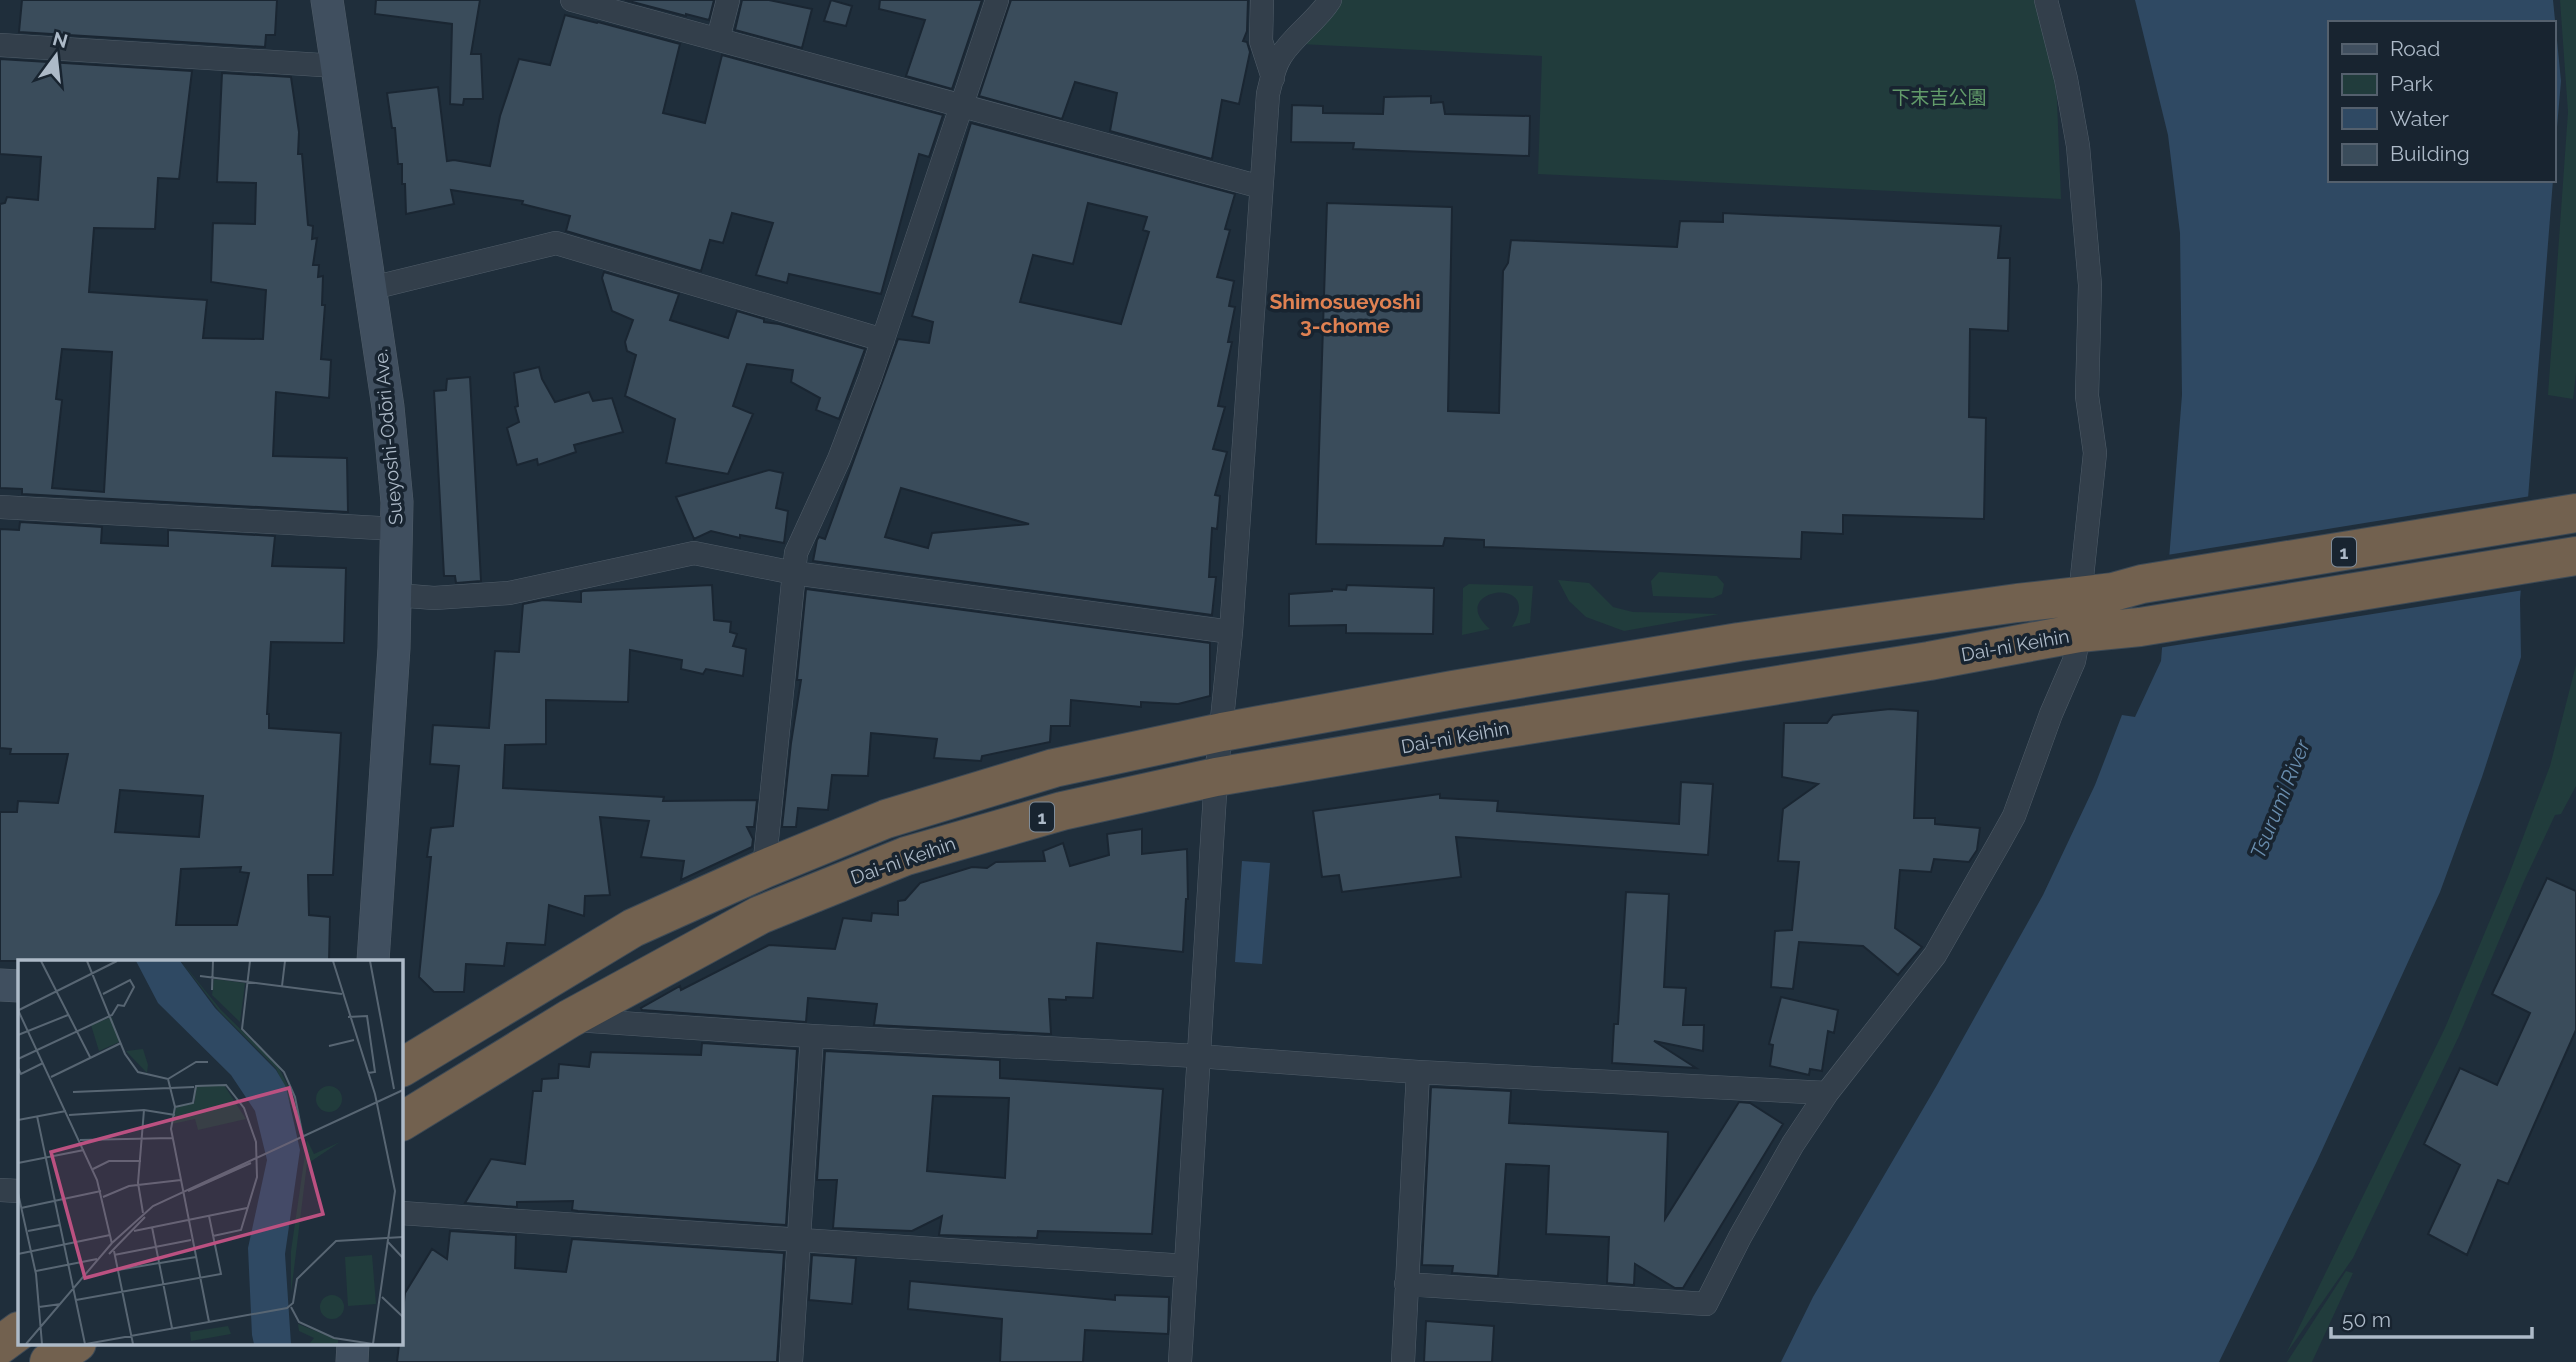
<svg xmlns="http://www.w3.org/2000/svg" width="2576" height="1362" font-family="Raleway,'Noto Sans JP',sans-serif">
<rect width="100%" height="100%" fill="#1f2e3b"/>
<path fill="#213c3c" d="M1339,0H2035L2056,77L2061,199L1538,174L1542,56L1300,44Z
M2560,0H2576V373L2573,399L2548,395L2568,112Z
M1659,572L1717,576L1724,584L1722,594L1713,598L1653,596L1651,581Z
M1558,580L1589,583L1613,607L1633,612L1719,614L1624,631L1586,617L1569,601Z
M1469,584L1533,586L1530,623L1512,627C1546,573 1443,589 1490,629L1462,635L1463,588Z
M2576,665V786L2561,814L2555,815L2524,881L2459,1036L2353,1258L2286,1354L2445,1028L2508,877L2550,766Z
M2346,1271L2353,1273L2312,1362H2287Z"/>
<path fill="#2f4963" d="M2135,0H2553L2561,81L2553,173V23H2329V180H2553L2520,600L2521,657L2482,777L2440,892L2317,1161L2219,1362H1781L1813,1297L1937,1085L2043,895L2095,785L2122,715L2135,717L2161,661L2182,395L2180,233L2168,135Z
M1242,861L1270,863L1262,964L1235,962Z"/>
<path fill="#1f2e3b" d="M2531,496L2524,590L2158,648L2167,555Z"/>
<path fill="#3a4c5b" stroke="#1a2632" stroke-width="2" fill-rule="evenodd" d="M22,0H277L275,35H266L265,47L19,32Z
M376,0H480L471,54H481L483,99H464L463,105L450,104L452,24L375,14Z
M625,0H714L709,20L686,14V16Z
M742,0H769L812,9L802,48L735,30Z
M831,0L852,6L846,26L824,21Z
M880,0H982L952,89L906,76L925,20L879,9Z
M1011,0H1248L1247,31L1243,41L1247,42L1250,52L1239,104L1222,100L1212,159L1110,131L1117,93L1075,82L1062,119L979,96Z
M565,15L597,23L598,22L680,44L663,113L705,123L722,55L943,115L929,157L919,154L881,294L789,274L787,283L756,275L773,223L732,213L723,243L710,240L701,271L566,231L570,216L522,204L523,201L451,190L454,204L406,214L405,184H402V164H398L395,128H392L387,93L438,87L447,161L454,160L490,166L500,116L519,59L550,65Z
M0,59L192,71L179,179L158,178L155,229L94,228L89,292L207,300L203,338L263,339L266,290L211,282L213,223L255,224L256,183L217,182L222,73L291,77L299,132L298,154H302L308,225L313,226L312,239L317,238L313,265H319L318,277L323,276L322,305H325L321,359L331,360L329,398L276,392L273,456L347,458L348,512L22,494V489L0,488V204L5,203L7,197L38,200L41,157L0,154ZM62,349L112,352L104,492L52,488L62,400L56,399Z
M1431,96V103L1443,102L1445,114L1530,116L1529,156L1353,149L1354,143L1291,142L1292,105L1323,106V113L1383,114L1384,97Z
M971,123L1235,194L1225,229L1230,230L1217,277L1234,281L1229,306L1235,307L1228,342H1232L1218,406L1225,407L1213,449L1227,452L1215,495L1220,496L1217,529L1212,528L1209,577H1216L1212,615L813,561L817,540L819,537L825,539L898,339L929,343L933,322L912,316ZM1088,203L1147,217L1143,230L1149,232L1121,324L1020,302L1033,255L1073,264ZM901,488L1029,524L932,533L928,548L885,537Z
M1327,203L1452,207L1448,411L1499,413L1503,271L1508,263L1511,240L1677,247L1680,221L1723,222V213L2001,226L1998,258H2010L2008,331L1970,329L1969,417L1986,418L1984,519L1843,515V534L1802,532L1801,559L1484,547V540L1445,538L1443,546L1316,544Z
M604,272L679,294L670,320L728,338L737,311L764,319V322L779,324L865,349L839,419L816,410L820,398L791,382L793,370L747,364L733,406L753,414L728,474L666,463L675,419L625,396L636,355L627,351L625,342L633,320L612,311L602,278Z
M539,367L542,379L555,402L589,392L593,401L612,398L623,432L574,445L576,452L538,465L537,459L517,465L507,428L519,422L515,407L518,406L514,373Z
M470,377L481,581L456,583L455,576H444L434,391L446,390L447,379Z
M769,470L783,473L776,508L788,511L784,543L740,535V538L711,531L694,539L676,497Z
M20,522L102,527L101,543L168,546V530L275,536L272,566L346,568L344,643L271,642L267,714H269V728L341,733L333,875H308L309,915L330,917L329,961H0V812H17L18,801L58,803L68,754H10L11,749L0,748V529L19,530ZM120,790L203,796L199,837L115,832ZM241,867L240,872L249,873L237,925H176L181,869Z
M712,585L714,620L731,622L730,632L737,634L733,646L746,649L743,676L706,669L703,674L681,669L682,660L630,650L628,702L546,700V744L505,745L503,788L664,797L663,801L757,800L754,827H747L753,839L752,847L681,880L684,861L641,857L649,821L600,817L610,895L585,896L584,916L549,905L545,945L507,943L504,966L466,964L464,992H434L419,977L431,857H427L431,828L453,826L459,766L430,764L433,725L489,728L495,651L519,652L523,604L543,600L581,602V592L583,591Z
M1347,585L1434,588L1433,634L1346,633V625L1289,626V594L1332,591V589L1346,590Z
M806,589L1210,643V696L1178,704L1141,702V707L1071,700L1070,726H1051L1050,742L982,756L981,761L934,758L937,739L871,733L868,776L832,775L828,810L798,808L796,827H782L791,743L801,680H797Z
M1890,709L1918,711L1914,818H1935V824L1980,828L1977,850L1969,862L1934,859L1931,872L1900,870L1895,928L1922,947L1898,975L1863,946L1799,942L1793,989L1771,987L1775,931L1792,930L1799,862L1778,861L1783,809L1818,784L1782,777L1784,723H1827L1833,715Z
M1681,782L1713,784L1708,855L1456,837L1461,877L1342,892L1339,875L1322,877L1313,811L1440,794V798L1498,801L1497,811L1679,824Z
M1142,829V854L1187,849L1188,899H1186L1183,952L1097,943L1093,998L1066,997V1000L1049,999L1051,1034L874,1025L877,1004L808,998L806,1022L642,1010L641,1008L680,986L681,990L769,945L835,949L843,918L871,921L872,913L898,915V901L905,900L920,883L972,867L987,868L996,862L1045,861L1043,851L1063,843L1070,866L1109,855L1107,834Z
M2547,878L2576,891V1030L2508,1184L2498,1180L2467,1255L2428,1234L2460,1165L2424,1144L2460,1068L2497,1085L2530,1013L2492,994Z
M1626,892L1669,894L1664,987L1686,988L1683,1025H1704L1703,1051L1654,1041L1696,1068L1612,1063L1614,1024H1618Z
M1781,997L1838,1010L1834,1033L1828,1031L1822,1071L1810,1069L1809,1075L1770,1066L1773,1045L1769,1044Z
M702,1043L797,1049L786,1225L578,1211L572,1210L573,1201L517,1202V1207L465,1203L491,1159L525,1164L533,1091H541L542,1079L558,1078L559,1064L589,1067L591,1052L701,1055Z
M825,1051L1000,1060V1078L1163,1089L1152,1234L1038,1231L1037,1238L939,1235L942,1216L912,1231L833,1228L837,1180H817ZM933,1096L1009,1098L1005,1178L927,1171Z
M1431,1087L1511,1091L1509,1123L1668,1132L1665,1219L1739,1102L1750,1103L1783,1124L1683,1288H1675L1635,1264L1634,1285L1607,1283L1609,1237L1546,1234L1549,1166L1506,1164L1498,1276L1452,1273L1453,1266L1422,1265Z
M450,1231L516,1235L515,1268L566,1272L572,1239L784,1253L777,1362H397L405,1293L432,1249L447,1259Z
M812,1255L856,1258L852,1304L809,1300Z
M910,1281L1115,1300V1295L1169,1297L1168,1334L1085,1330L1083,1362H1000L1002,1319L908,1309Z
M1426,1321L1494,1326L1492,1362H1424Z"/>
<g fill="none" stroke-linecap="round" stroke-linejoin="round">
<g stroke="#505d69" stroke-width="24">
<path id="street" d="M572,0L1261,187
M1262,0L1261,41L1273,78
M718,39L728,0
M0,45L337,66
M372,288L556,243L883,340
M0,507L397,529
M396,595L434,598L509,593L694,553L794,573L1231,632
M764,869L796,553L839,459L870,378L997,0
M576,1020L812,1036L1197,1056L1418,1072L1827,1093
M0,1190L19,1191
M401,1213L1186,1266
M1406,1284L1706,1304L1740,1237L1793,1144L1827,1093L1935,955L1999,843L2014,816L2051,714L2074,661L2079,633L2080,596L2095,453L2087,396L2090,285L2078,146L2066,79L2046,0
M791,1362L812,1036
M1180,1362L1216,777L1231,632L1268,94C1271,82 1274,66 1281,56C1294,35 1317,21 1330,0
M1403,1362L1418,1072"/>
</g>
<g stroke="#505d69" stroke-width="33">
<path id="secondary" d="M327,0L388,407L397,502L394,648L373,961
M0,985L19,986
M352,1362L353,1343"/>
</g>
<g stroke="#3d4a56" stroke-width="40">
<path id="highway" d="M401,1068L633,928L764,869L886,819L1054,768L1222,732L1453,690L1739,642L2017,603L2113,592L2142,584L2576,513
M401,1122L569,1019L760,915L906,856L1062,811L1216,777L1483,732L1929,661L2079,633L2140,627L2576,556
M0,1345L19,1331
M49,1362L77,1343"/>
</g>
<use href="#street" stroke="#333f4b" stroke-width="23"/>
<use href="#secondary" stroke="#404f5f" stroke-width="32"/>
<use href="#highway" stroke="#72614f" stroke-width="38"/>
</g>
<g text-anchor="middle" dominant-baseline="central" stroke-width="7" stroke-linejoin="round" paint-order="stroke">
<g fill="#182430" stroke="#808d9a" stroke-width="2">
<rect x="2332" y="537.5" width="24" height="29" rx="5"/>
<rect x="1030" y="802.5" width="24" height="29" rx="5"/>
</g>
<g font-size="18" font-weight="bold" fill="#adbac8">
<text x="2344" y="552">1</text>
<text x="1042" y="817">1</text>
</g>
<g font-size="19" fill="#629b6a" stroke="#182430">
<text x="1939" y="97">下末吉公園</text>
</g>
<g font-size="19" fill="#adbac8" stroke="#182430">
<text transform="translate(388 437) rotate(-95)">Sueyoshi-Odōri Ave.</text>
<text transform="translate(2015 645) rotate(-10)">Dai-ni Keihin</text>
<text transform="translate(1455 737) rotate(-10)">Dai-ni Keihin</text>
<text transform="translate(903 860) rotate(-19)">Dai-ni Keihin</text>
</g>
<g font-size="21" font-weight="bold" fill="#df8152" stroke="#182430">
<text x="1345" y="301">Shimosueyoshi<tspan x="1345" dy="24">3-chome</tspan></text>
</g>
<g font-size="21" font-style="italic" fill="#6a8eaf" stroke="#182430">
<text transform="translate(2280 799) rotate(-68)">Tsurumi River</text>
</g>
</g>
<g transform="translate(18 960)">
<rect width="385" height="385" fill="#1f2e3b"/>
<path d="M163,1L203,50L260,106L276,138L281,165L258,108L201,51ZM196,19L227,23L222,62L194,35ZM94,57L101,82L81,91L73,65ZM125,89L130,105L129,113L108,91ZM206,125L228,159L180,170L177,159L154,164L158,148L177,142V127ZM298 139a13 13 0 1 1 26 0a13 13 0 1 1-26 0ZM289,180L296,194L322,182L289,204L273,333V291ZM354,295L358,344L330,346L327,297ZM302 347a12 12 0 1 1 24 0a12 12 0 1 1-24 0ZM280,364L320,380V384L292,383L296,378L281,371ZM210,366L213,374L173,381L172,372Z" fill="#213c3c"/>
<path d="M118,1H162L197,48L258,110L268,127L282,190L267,294L273,384H236L234,375L230,288L249,200L237,151L213,115L140,43Z" fill="#2f4963"/>
<path fill="none" stroke="#586673" stroke-width="2" d="M23,1L72,97M69,1L107,94L120,112L150,119L178,102H190M232,1L224,69L266,112L277,137L285,177M315,1L357,134L377,231L355,384M352,1L376,129M182,16L324,34M264,26L267,1M194,30L195,1M0,50L79,220L94,284M1,50L99,1M330,57L349,56L357,112L350,113M0,75L50,55M311,86L336,80M0,99L94,55L100,45L106,46L116,27L112,20L85,34M0,108L3,114L25,103M33,117L103,83M150,119L157,147L153,169L191,362M55,132L176,127M157,147L175,143L178,126L208,125L226,148L238,182L239,217L223,270L195,276M51,155L126,150L157,155M19,156L67,384M0,160L48,151M62,180L154,178M0,203L66,190M75,209L91,201H123M170,231L233,203M0,233L18,314L24,384M85,237L111,226L163,220M3,248L83,231M125,253L120,223L126,150M134,267L154,368M10,271L42,265M116,271L229,248M370,282L385,298M96,291L115,384M0,294L92,275M91,294L127,257M96,295L173,280M142,303L178,297M100,310L141,303M18,311L79,299M364,337L385,357M58,340L203,314L191,256M21,347L43,344M273,347L281,362L316,378L355,384M8,384L94,283L135,246L385,130M68,384L269,348L275,343L279,319L318,281L385,277"/>
<path fill="#bb5181" fill-opacity="0.15" stroke="#bb5181" stroke-width="3.5" d="M271,128L305,254L67,318L33,192Z"/>
<rect width="385" height="385" fill="none" stroke="#adbac8" stroke-width="3.5"/>
</g>
<rect x="2328" y="21" width="228" height="161" fill="#182430" stroke="#54606d" stroke-width="2"/>
<rect x="2342" y="44" width="35" height="10" fill="#404f5f" stroke="#54606d" stroke-width="2"/>
<text x="2390" y="56" font-size="21" fill="#adbac8">Road</text>
<rect x="2342" y="74" width="35" height="21" fill="#213c3c" stroke="#54606d" stroke-width="2"/>
<text x="2390" y="91" font-size="21" fill="#adbac8">Park</text>
<rect x="2342" y="108" width="35" height="21" fill="#2f4963" stroke="#54606d" stroke-width="2"/>
<text x="2390" y="126" font-size="21" fill="#adbac8">Water</text>
<rect x="2342" y="144" width="35" height="21" fill="#3a4c5b" stroke="#54606d" stroke-width="2"/>
<text x="2390" y="161" font-size="21" fill="#adbac8">Building</text>
<g transform="translate(56 56) rotate(15)" stroke="#182430" stroke-width="5" paint-order="stroke">
<path d="M0-5L12 26L0 18L-12 26Z" fill="#adbac8"/>
<text y="-10" font-size="19" font-weight="bold" text-anchor="middle" fill="#adbac8">N</text>
</g>
<path d="M2331 1327v10h201v-10" fill="none" stroke="#adbac8" stroke-width="3.5"/>
<text x="2342" y="1327" font-size="21" fill="#adbac8" stroke="#182430" stroke-width="5" paint-order="stroke">50 m</text>
</svg>
